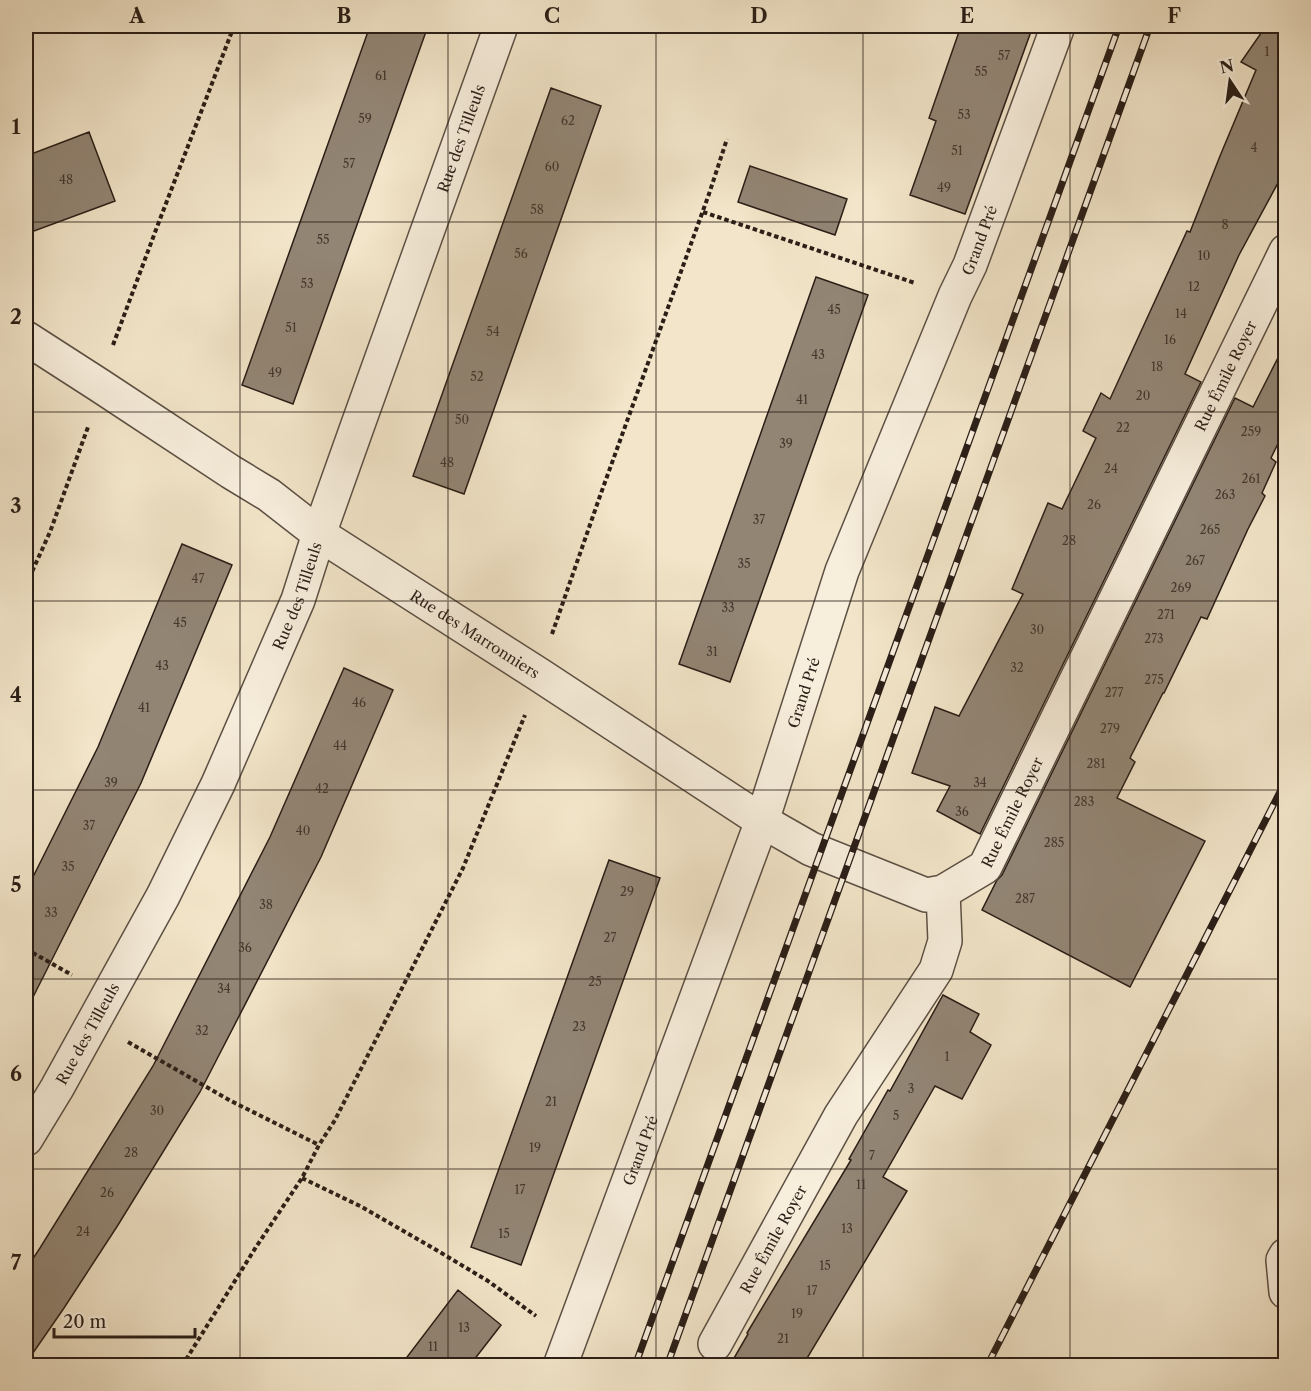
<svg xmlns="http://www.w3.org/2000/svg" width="1311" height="1391" font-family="'Libre Caslon Text',serif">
<rect width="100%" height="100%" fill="#f2e5c9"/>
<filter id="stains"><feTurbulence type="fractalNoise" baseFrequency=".00333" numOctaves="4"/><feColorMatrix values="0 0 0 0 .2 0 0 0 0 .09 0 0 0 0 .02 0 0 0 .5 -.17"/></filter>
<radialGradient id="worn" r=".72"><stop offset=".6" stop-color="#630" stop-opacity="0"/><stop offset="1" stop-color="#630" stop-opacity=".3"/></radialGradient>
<path fill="#928574" stroke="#2a1e17" stroke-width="1.5" d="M370,26H428L293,404L242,385Z
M961,26H1033L965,214L910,195L936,121L929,118Z
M1266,26H1286V168L1239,255L1185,374L1201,382L980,834L937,811L950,786L912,773L935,707L959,716L1023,594L1012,589L1048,503L1062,509L1096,438L1083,431L1101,393L1110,399L1187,231L1190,232L1220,156L1256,70L1241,62Z
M551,88L601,106L464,494L413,476Z
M89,132L115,201L26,234V156Z
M750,166L847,199L835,235L738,202Z
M816,277L868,295L730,682L679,664Z
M1286,342V427L1271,458L1276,462L1262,493L1265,496L1248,529L1207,619L1201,617L1164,693H1163L1130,758L1135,762L1117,798L1205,841L1130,987L982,910L997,880L1002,875L1235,398L1253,407Z
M182,544L232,565L141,783L26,1011V891L98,747Z
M344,668L393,690L321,857L200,1092L118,1225L64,1308L26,1363V1269L40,1248L153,1066L270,837Z
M609,860L660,878L521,1265L471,1247Z
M943,995L979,1014L970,1032L991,1045L962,1099L935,1086L883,1177L907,1191L803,1365H730L748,1334L747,1333L851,1160L849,1159L888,1090L890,1091Z
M458,1290L501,1325L470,1365H401Z"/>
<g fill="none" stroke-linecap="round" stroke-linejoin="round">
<g stroke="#5c5044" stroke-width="36">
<g id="minor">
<path id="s1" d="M26,338L99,385L231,472L269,495L319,534L538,674L762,821L811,849L926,895L943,892L985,867L1286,251"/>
<path id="s2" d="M26,1139L57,1088L163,896L218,784L298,600L319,534L356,430L501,26"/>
<path d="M1286,1255L1283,1260L1286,1292"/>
<path id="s3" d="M715,1344L841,1115L936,970L945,941L943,892"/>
<path id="s4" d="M560,1366L762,821L842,571L955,296L970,265L1058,26"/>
</g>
</g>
<path stroke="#2a1e17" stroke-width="4" stroke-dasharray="4.5 3" stroke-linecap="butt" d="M703,212L915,283
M113,345L157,227L234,26
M26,585L50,532L88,427
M552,634L600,496L709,194L727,139
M26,949L72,975
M128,1042L231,1101L319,1145
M302,1178L362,1207L433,1248L488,1281L536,1316
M182,1366L256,1247L302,1178L319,1145L335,1120L463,868L525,715"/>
<use href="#minor" stroke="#f7eedc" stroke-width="33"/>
<g stroke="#2a1e17" stroke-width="7">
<path id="rail" d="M635,1366L1119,26
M667,1366L1150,26
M987,1366L1286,780"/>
</g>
<use href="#rail" stroke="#f7eedc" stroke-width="4.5" stroke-dasharray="14" stroke-linecap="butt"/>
</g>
<path fill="none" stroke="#2a1e17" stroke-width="1.5" stroke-opacity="0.55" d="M240,26V1366M448,26V1366M656,26V1366M863,26V1366M1070,26V1366M26,222H1286M26,412H1286M26,601H1286M26,790H1286M26,979H1286M26,1169H1286"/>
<g text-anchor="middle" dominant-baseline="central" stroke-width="5" stroke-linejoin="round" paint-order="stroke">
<g font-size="12" fill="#44382e">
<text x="1267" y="51">1</text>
<text x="1004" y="55">57</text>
<text x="981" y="71">55</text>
<text x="381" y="75">61</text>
<text x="964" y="114">53</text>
<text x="365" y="118">59</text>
<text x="568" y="120">62</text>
<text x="1254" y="147">4</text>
<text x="957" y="150">51</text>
<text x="349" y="163">57</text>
<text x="552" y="166">60</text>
<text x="66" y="179">48</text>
<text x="944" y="187">49</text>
<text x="537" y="209">58</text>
<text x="1225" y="224">8</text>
<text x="323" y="239">55</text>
<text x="521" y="253">56</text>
<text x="1204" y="255">10</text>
<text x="307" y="283">53</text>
<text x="1194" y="286">12</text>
<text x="834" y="309">45</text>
<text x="1181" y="313">14</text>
<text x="291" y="327">51</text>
<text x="493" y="331">54</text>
<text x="1170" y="339">16</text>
<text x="818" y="354">43</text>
<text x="1157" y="366">18</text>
<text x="275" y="372">49</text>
<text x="477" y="376">52</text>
<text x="1143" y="395">20</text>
<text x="802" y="399">41</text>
<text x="462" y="419">50</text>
<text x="1123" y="427">22</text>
<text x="1251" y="431">259</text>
<text x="786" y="443">39</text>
<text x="447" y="462">48</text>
<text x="1111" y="468">24</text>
<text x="1251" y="478">261</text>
<text x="1225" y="494">263</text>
<text x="1094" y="504">26</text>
<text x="759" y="519">37</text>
<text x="1210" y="529">265</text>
<text x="1069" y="540">28</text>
<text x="1195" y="560">267</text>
<text x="744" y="563">35</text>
<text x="198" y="578">47</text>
<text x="1181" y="587">269</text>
<text x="728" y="607">33</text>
<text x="1166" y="614">271</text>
<text x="180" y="622">45</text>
<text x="1037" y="629">30</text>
<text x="1154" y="638">273</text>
<text x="712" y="651">31</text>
<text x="162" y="665">43</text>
<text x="1017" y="667">32</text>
<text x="1154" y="679">275</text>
<text x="1114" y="692">277</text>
<text x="359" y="702">46</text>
<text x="144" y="707">41</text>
<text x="1110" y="728">279</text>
<text x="340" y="745">44</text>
<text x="1096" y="763">281</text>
<text x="111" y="782">39</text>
<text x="980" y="782">34</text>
<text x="322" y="788">42</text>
<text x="1084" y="801">283</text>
<text x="962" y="811">36</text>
<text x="89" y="825">37</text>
<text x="303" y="830">40</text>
<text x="1054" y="842">285</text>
<text x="68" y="866">35</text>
<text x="627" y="891">29</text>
<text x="1025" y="898">287</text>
<text x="266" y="904">38</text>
<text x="51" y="912">33</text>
<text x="610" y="937">27</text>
<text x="245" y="947">36</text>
<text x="595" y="981">25</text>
<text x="224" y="988">34</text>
<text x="579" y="1026">23</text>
<text x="202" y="1030">32</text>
<text x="947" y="1056">1</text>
<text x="911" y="1088">3</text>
<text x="551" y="1101">21</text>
<text x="157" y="1110">30</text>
<text x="896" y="1115">5</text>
<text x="535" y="1147">19</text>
<text x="131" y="1152">28</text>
<text x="872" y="1155">7</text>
<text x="861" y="1184">11</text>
<text x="520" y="1189">17</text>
<text x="107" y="1192">26</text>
<text x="847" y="1228">13</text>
<text x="83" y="1231">24</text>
<text x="504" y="1233">15</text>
<text x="825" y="1265">15</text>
<text x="812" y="1290">17</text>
<text x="797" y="1313">19</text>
<text x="464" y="1327">13</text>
<text x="783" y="1338">21</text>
<text x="433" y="1346">11</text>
</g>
<g font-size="15" fill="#2a1e17" stroke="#f7eedc">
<text stroke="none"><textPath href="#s2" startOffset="1094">Rue des Tilleuls</textPath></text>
<text stroke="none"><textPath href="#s4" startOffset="1202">Grand Pré</textPath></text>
<text stroke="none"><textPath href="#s1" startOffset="1674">Rue Émile Royer</textPath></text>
<text stroke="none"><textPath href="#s2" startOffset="608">Rue des Tilleuls</textPath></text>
<text stroke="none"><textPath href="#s1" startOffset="538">Rue des Marronniers</textPath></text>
<text stroke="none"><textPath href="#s4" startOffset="716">Grand Pré</textPath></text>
<text stroke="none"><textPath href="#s1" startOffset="1188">Rue Émile Royer</textPath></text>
<text stroke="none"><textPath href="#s2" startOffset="122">Rue des Tilleuls</textPath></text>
<text stroke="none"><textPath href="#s4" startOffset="230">Grand Pré</textPath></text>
<text stroke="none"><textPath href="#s3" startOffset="120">Rue Émile Royer</textPath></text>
</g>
</g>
<rect width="1311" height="1391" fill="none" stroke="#f2e5c9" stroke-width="66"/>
<g transform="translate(1230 81) rotate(347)" stroke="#f7eedc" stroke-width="4.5" paint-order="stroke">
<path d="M0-4.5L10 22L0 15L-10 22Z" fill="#2a1e17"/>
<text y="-9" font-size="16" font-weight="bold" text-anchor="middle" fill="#2a1e17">N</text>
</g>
<path d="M54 1328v9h141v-9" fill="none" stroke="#2a1e17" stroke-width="3"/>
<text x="63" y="1328" font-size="18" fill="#2a1e17" stroke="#f7eedc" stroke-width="4.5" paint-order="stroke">20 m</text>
<rect x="33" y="33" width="1245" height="1325" fill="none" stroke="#2a1e17" stroke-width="2"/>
<g font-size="20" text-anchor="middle" font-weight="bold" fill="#2a1e17">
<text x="137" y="23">A</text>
<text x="344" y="23">B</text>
<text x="552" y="23">C</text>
<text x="759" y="23">D</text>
<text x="967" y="23">E</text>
<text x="1174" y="23">F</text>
<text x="16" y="134">1</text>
<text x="16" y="324">2</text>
<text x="16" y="513">3</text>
<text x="16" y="702">4</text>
<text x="16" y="892">5</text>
<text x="16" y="1081">6</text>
<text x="16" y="1270">7</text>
</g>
<rect width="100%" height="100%" filter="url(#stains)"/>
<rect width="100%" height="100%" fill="url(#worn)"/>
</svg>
